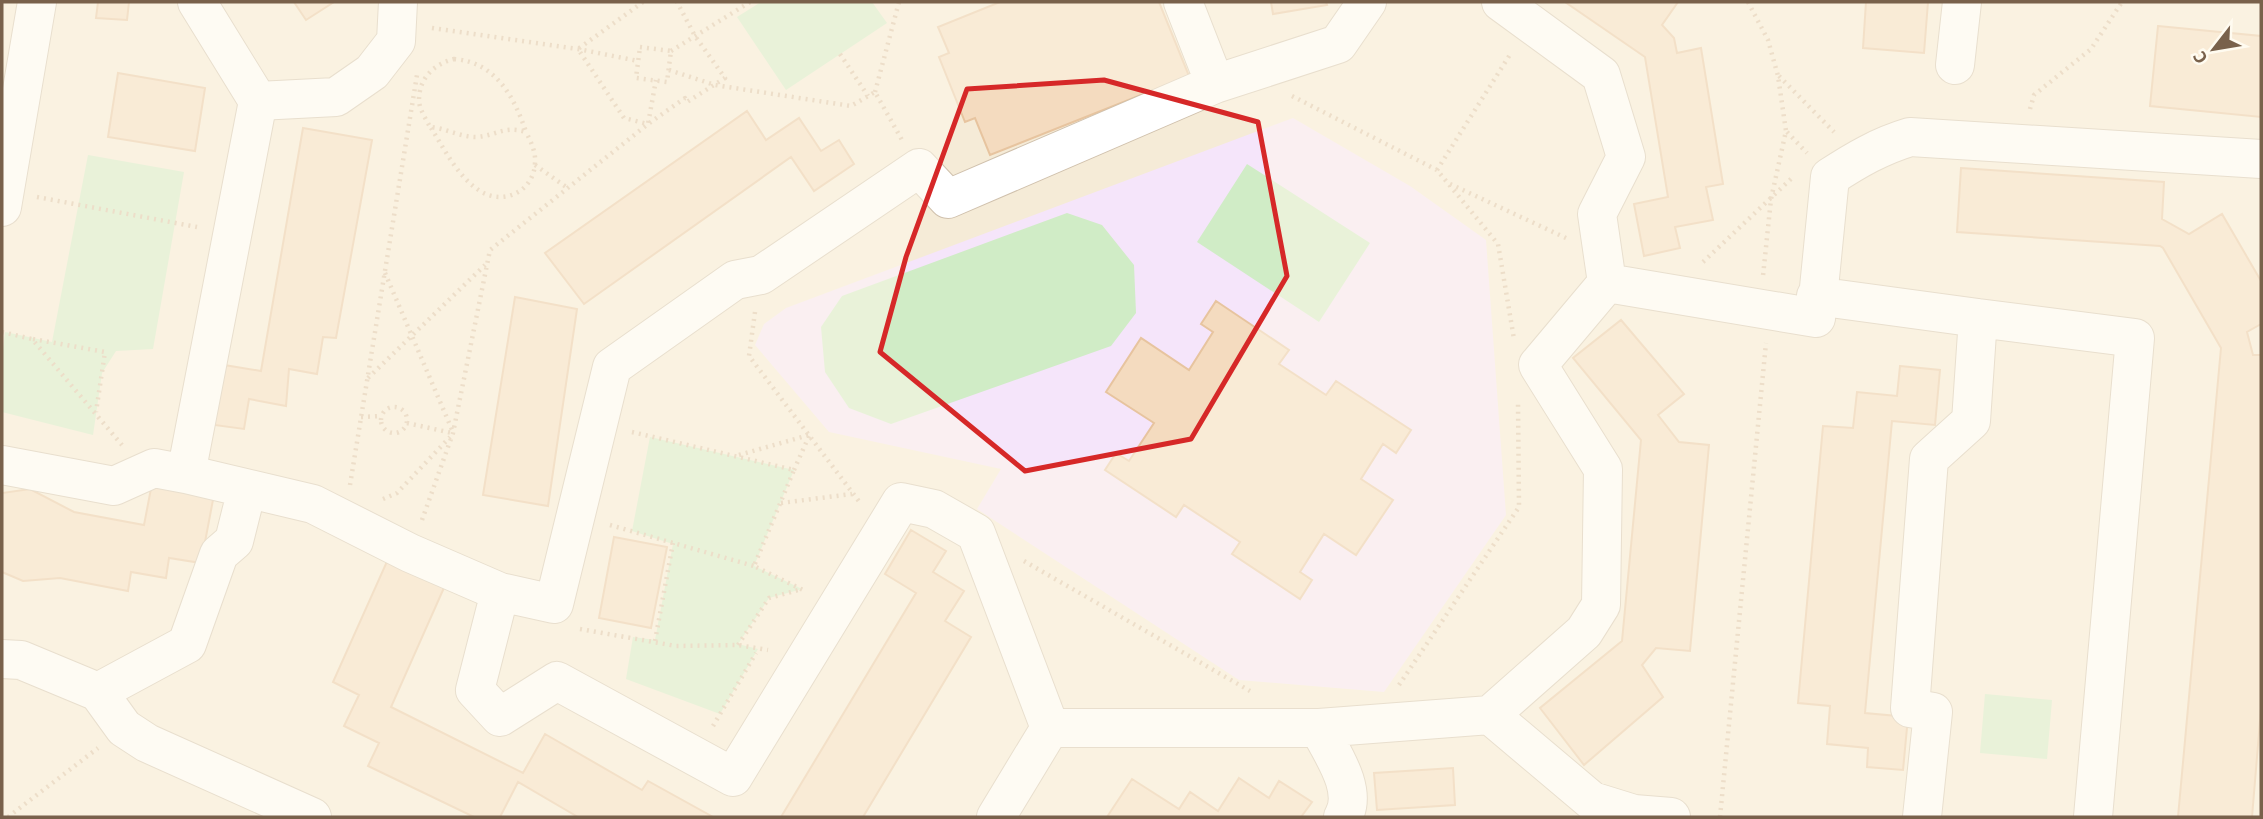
<svg xmlns="http://www.w3.org/2000/svg" width="2263" height="819" font-family="'Alegreya Sans',sans-serif">
<rect width="100%" height="100%" fill="#fdf8e9"/>
<path fill="#f5ebd7" d="M2,2H2261V817H2Z"/>
<path fill="#f5e5fa" d="M1293,118L1410,186L1486,240L1506,515L1384,692L1239,680L977,509L1001,469L829,432L755,345L764,324L786,308Z"/>
<path fill="#d0ecc6" d="M761,2H872L887,23L786,90L737,17Z
M88,155L184,172L153,349L116,351L102,373L93,435L2,412V358L5,332L52,342Z
M1247,164L1370,243L1319,322L1197,242Z
M1067,213L1102,225L1134,265L1136,313L1111,346L891,424L849,408L825,372L821,327L842,296Z
M650,437L794,470L754,566L802,589L769,598L738,644L758,649L720,714L626,679L633,637L655,640L673,544L632,531Z
M1985,694L2052,700L2047,759L1980,753Z"/>
<path fill="#f4dbbf" stroke="#e7c49f" stroke-width="2" d="M98,2H129L127,20L96,18Z
M294,2H334L306,20Z
M1000,2H1159L1189,76L990,155L975,118L965,122L939,57L949,53L938,27Z
M1271,2H1326L1327,5L1273,14Z
M1565,2H1678L1662,25L1674,38L1677,53L1701,48L1723,184L1706,187L1713,220L1675,227L1680,248L1644,256L1634,204L1668,197L1645,57Z
M1866,2H1928L1924,53L1863,48Z
M2158,26L2261,36V117L2150,106Z
M118,73L205,88L195,151L108,137Z
M747,111L766,140L799,118L821,151L839,140L854,164L814,191L791,157L584,304L545,253Z
M303,128L372,140L336,338L323,337L317,374L289,369L286,406L249,399L244,429L207,424L218,364L261,371Z
M1961,168L2164,182L2162,219L2189,234L2222,214L2261,281V324L2247,332L2253,355H2261V709L2252,817H2178L2221,348L2163,248L2160,246L1957,232Z
M515,297L577,309L548,506L483,495Z
M1216,301L1289,350L1279,364L1326,395L1336,381L1411,430L1396,453L1383,444L1361,479L1393,500L1356,555L1324,534L1300,572L1312,580L1300,599L1232,554L1240,542L1184,505L1176,517L1105,470L1116,453L1129,461L1154,423L1106,392L1141,338L1189,370L1213,332L1201,324Z
M1621,320L1684,394L1658,415L1679,442L1709,445L1690,651L1656,648L1642,665L1663,697L1584,765L1540,708L1622,641L1641,440L1573,358Z
M1900,366L1940,370L1935,425L1892,421L1865,713L1908,717L1903,770L1867,767L1868,748L1827,744L1830,706L1798,703L1823,426L1853,428L1857,392L1897,396Z
M154,473L216,484L201,563L169,558L166,578L131,572L128,591L60,578L23,581L2,572V493L30,489L74,512L144,525Z
M911,530L946,551L933,572L964,591L945,621L971,637L863,817H781L916,593L885,574Z
M614,537L667,547L651,628L599,618Z
M389,557L447,581L391,707L523,773L545,734L642,790L648,781L713,817H578L518,782L500,817H474L368,766L379,743L344,726L359,695L333,682Z
M1453,768L1455,805L1377,810L1374,773Z
M1239,778L1269,798L1279,781L1312,802L1301,817H1107L1132,779L1179,809L1190,792L1218,811Z"/>
<g fill="none" stroke-linecap="round" stroke-linejoin="round">
<g stroke="#d0c1ad" stroke-width="40">
<path id="minor" d="M197,2L258,101L336,97L372,72L396,41L398,2
M1501,2L1601,75L1626,157L1597,214L1607,283
M1955,65L1962,2
M1215,84L1338,44L1367,2
M2,207L37,2
M1816,296L1978,318
M2,465L114,486L154,468L186,474L313,504L410,553L500,592
M186,474L258,101
M2,659L21,660L98,692L124,728L147,743L312,817
M98,692L187,644L219,554L234,541L247,489
M1490,715L1584,632L1601,605L1603,469L1538,365L1607,283L1816,318L1830,177C1856,160 1880,146 1910,137L2261,159
M1050,728L976,533L934,509L901,502L733,777L557,681L500,717L475,690L500,592L554,604L612,367L735,280L761,275L919,168L948,199L1215,84L1183,2
M1319,728C1331,752 1359,790 1343,817
M996,817L1050,728H1319L1490,715L1592,801L1634,814L1671,817
M1922,817L1933,712L1910,708L1929,459L1971,421L1978,318L2135,338L2093,817"/>
</g>
<path stroke="#d9bea2" stroke-width="4.5" stroke-dasharray="2 5" stroke-linecap="butt" d="M643,2L578,49L624,118L648,124L656,80
M1748,2L1768,40L1778,76L1786,131L1771,199L1763,276
M432,28L578,49L638,61
M640,47L671,51L667,82L636,78Z
M671,51L750,2
M840,54L868,96
M454,59C495,62 514,96 526,132C504,125 496,136 476,137C460,137 445,128 430,127C426,119 419,109 419,100C419,78 434,64 454,59Z
M669,70L715,85L851,106L875,92L902,140
M1779,76L1834,132
M875,92L899,2
M1292,96L1437,170L1498,244L1514,339
M2030,109L2034,95L2091,49L2122,2
M431,128C445,150 457,176 480,191C504,206 534,191 535,163C536,152 531,142 526,132
M1787,132L1807,153
M535,165L569,189
M1437,170L1511,53
M1450,184L1566,238
M37,197L197,227
M1703,262L1793,177
M385,273L453,432
M755,312L749,356L861,504
M2,332L32,339L122,445
M33,339L105,352L96,412
M368,378L485,265
M381 420a13 13 0 1 1 26 0a13 13 0 1 1-26 0Z
M361,417L381,416
M407,423L452,433
M632,432L794,470L754,566L805,591
M739,455L809,435
M794,470L809,436
M350,485L417,75
M383,499L397,493L450,437
M781,503L852,494
M422,520L453,433L490,250L648,124L685,98L687,102L725,78L695,36L677,2
M610,525L754,566
M1024,561L1250,691
M580,629L676,646L738,645L768,650
M655,641L673,543
M738,645L769,598L802,589
M1399,685L1519,507L1518,402
M713,726L756,653
M8,817L98,748
M1720,817L1766,343"/>
<use href="#minor" stroke="#fff" stroke-width="38"/>
</g>
<path d="M0 0H2263V819H0ZM1104,80L1258,122L1287,276L1191,439L1025,471L880,352L906,257L967,89Z" fill="#fdf8e9" fill-opacity=".55" fill-rule="evenodd"/>
<path fill="none" stroke="#d62828" stroke-width="5" stroke-linejoin="round" d="M1104,80L1258,122L1287,276L1191,439L1025,471L880,352L906,257L967,89Z"/>
<rect width="2263" height="819" fill="none" stroke="#79614b" stroke-width="7"/>
<g transform="translate(2214 49) rotate(239)" stroke="#fffbf0" stroke-width="5" paint-order="stroke">
<path d="M0-5L12 26L0 18L-12 26Z" fill="#79614b"/>
<text y="-10" font-size="19" font-weight="bold" text-anchor="middle" fill="#79614b">С</text>
</g>
</svg>
